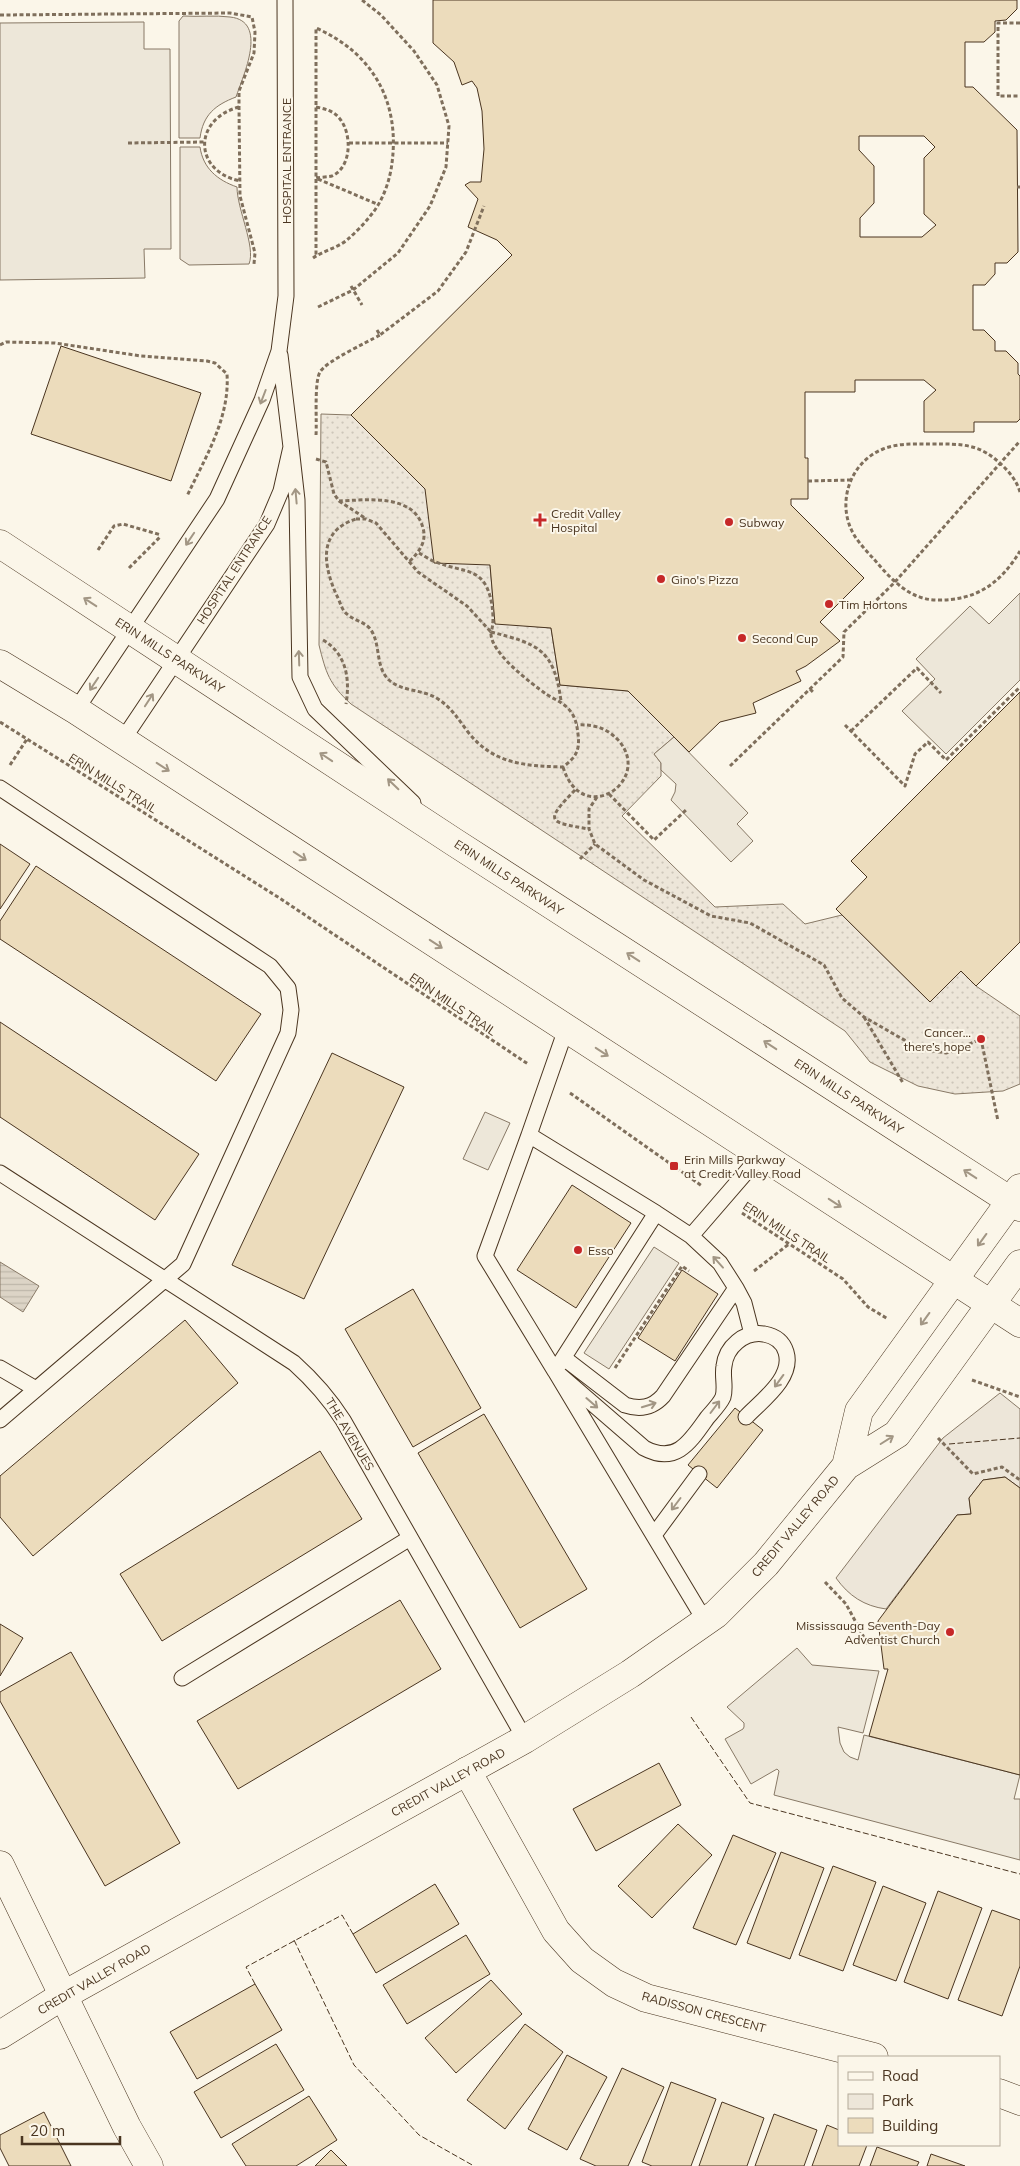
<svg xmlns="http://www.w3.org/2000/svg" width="1020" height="2166" font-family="Mulish,sans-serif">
<defs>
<pattern id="garden-dots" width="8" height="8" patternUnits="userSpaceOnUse" patternTransform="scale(1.25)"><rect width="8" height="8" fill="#ede6d9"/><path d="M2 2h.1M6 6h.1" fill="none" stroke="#cdc6ba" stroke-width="1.8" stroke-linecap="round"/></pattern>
<pattern id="water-rules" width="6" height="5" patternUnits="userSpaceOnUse" patternTransform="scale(1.25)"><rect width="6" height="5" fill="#dcd4c6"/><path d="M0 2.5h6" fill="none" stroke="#beb7aa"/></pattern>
</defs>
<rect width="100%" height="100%" fill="#fbf6e9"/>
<path fill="#ede6d9" stroke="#887966" d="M183,16C199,17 215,15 230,17C269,21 243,76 236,97C215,105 203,115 200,138H179V21Z
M180,147H200C203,168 217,180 237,187C237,209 256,247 249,264L189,265L180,259Z
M1000,1393L1020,1409V1488L1005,1477L983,1480L969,1498L971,1514L957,1515L886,1609C864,1606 849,1596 836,1578L943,1438Z"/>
<path fill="url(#garden-dots)" stroke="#887966" d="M321,414L351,415L425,489L490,565L495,623L551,628L560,685L628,691L674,737L654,754L661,763V776L622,816L715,907L783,904L805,924L842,915L930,1002L961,971L976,986L1020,1016V1084L1003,1091L955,1094L918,1086L870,1062L845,1031L351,704C329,684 326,673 319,645Z"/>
<path fill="#ede7d9" stroke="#887966" d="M144,22V49H170L171,249H144L145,278L0,280V23Z
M1020,593V680L946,754L902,711L935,679L916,659L970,606L989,624Z
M674,737L748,813L737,824L753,841L731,862L671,800L675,792L676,784L661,770V763L654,754Z
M485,1112L510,1123L488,1170L463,1159Z
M654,1247L679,1263L609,1369L584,1353Z
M797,1648L812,1665L879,1671L863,1733L838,1727L840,1743L844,1752L850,1757L858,1760L864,1735L1020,1775L1014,1799H1020V1860L774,1795L779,1771L777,1769L751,1784L725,1739L743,1729L744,1727V1723L727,1707Z"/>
<path fill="url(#water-rules)" stroke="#887966" d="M0,1262L39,1286L23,1312L0,1297Z"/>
<path fill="#ecdcbc" stroke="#4a3520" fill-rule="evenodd" d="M433,0H1017V9L1006,20L995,21V32L984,42H965V87H973L1017,130L1018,252L1007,263H995V274L985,285H973V330H984L995,341V351H1006L1018,363V374L1020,376V419L1017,422H974V432H924V401L936,390L924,380H855V392H805V458H808V499H791V505L864,578L820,622L840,641L806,666L796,671L801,681L753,703L756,713L720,722L689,752L628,691L560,685L551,628L495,624L490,565L434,563L425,489L351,415L512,255L497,240L468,227L478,199L465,185L470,182H481L484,149L482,111L477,88L472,81L462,85L454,62L433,43ZM859,136H924L935,147L924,158V214L936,225L922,237H860V218L874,203V166L859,150Z
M61,346L201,393L171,481L31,434Z
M1020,692V942L976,986L961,971L930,1002L836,909L867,877L851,861Z
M0,844L30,864L0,909Z
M36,866L261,1014L216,1081L0,939V921Z
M0,1022L199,1154L155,1220L0,1117Z
M332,1053L404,1087L304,1299L232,1265Z
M572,1185L631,1223L576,1308L517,1270Z
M682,1270L718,1294L675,1361L638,1338Z
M413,1289L481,1408L413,1447L345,1329Z
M185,1320L238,1383L33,1556L0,1517V1476Z
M735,1408L763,1430L717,1488L688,1465Z
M484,1414L587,1589L520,1628L418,1453Z
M320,1451L362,1519L162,1641L120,1574Z
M1005,1477L1020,1488V1775L869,1736L888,1669H884L878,1621L957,1515L971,1514L969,1498L983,1480Z
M400,1600L441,1669L238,1789L197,1721Z
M0,1624L23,1638L0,1676Z
M71,1652L180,1843L105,1886L0,1701V1692Z
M659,1763L681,1805L596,1851L573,1809Z
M678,1824L712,1855L652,1918L618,1886Z
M733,1835L776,1853L736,1945L693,1928Z
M781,1852L824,1868L790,1959L747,1943Z
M833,1866L876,1882L843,1971L799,1955Z
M435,1884L459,1924L376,1973L353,1934Z
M883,1886L926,1903L896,1981L853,1965Z
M938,1891L982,1908L948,1999L904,1982Z
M992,1910L1020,1920V1966L1002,2016L958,2000Z
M466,1935L490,1974L407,2024L383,1985Z
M491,1980L522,2014L456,2073L425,2038Z
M255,1984L282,2030L197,2079L170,2032Z
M525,2024L563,2052L505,2129L467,2100Z
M276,2044L304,2090L221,2138L194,2092Z
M567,2055L607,2077L567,2150L528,2129Z
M622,2068L664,2087L628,2166H596L580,2159Z
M671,2082L716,2099L691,2166H652L642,2162Z
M309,2096L337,2140L296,2166H246L232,2144Z
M722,2102L764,2118L747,2166H699Z
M44,2112L71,2166H9L0,2148V2135Z
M774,2114L817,2130L804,2166H755Z
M827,2125L839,2130V2145H867L859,2166H812Z
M877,2147L919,2162L917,2166H870Z
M331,2150L347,2166H315Z
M931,2154L965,2166H927Z"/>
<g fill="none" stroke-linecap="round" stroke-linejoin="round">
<g stroke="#4a3520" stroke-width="17">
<path id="service" d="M291,447L297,500L300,677L315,709L413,803
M76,710L217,499L262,400L279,351L286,296L285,0
M122,741L267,524L281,491L291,447L280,355
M0,788L270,966L288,988L291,1010L288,1033L183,1264L0,1420
M566,1029L529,1135L656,1213
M529,1135L485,1256L555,1371L644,1448C676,1465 690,1442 707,1418C712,1412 720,1404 723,1397C726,1387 722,1376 724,1366C726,1347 744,1331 764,1334C775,1336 783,1342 786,1352C794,1378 761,1401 746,1417
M0,1173L294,1363C314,1381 329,1398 343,1420L525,1739
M736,1288L744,1303L752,1334
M564,1358L625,1405C640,1410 652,1408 663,1396L736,1288L720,1263L691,1236
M0,1368L36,1389
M654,1535L699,1474
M705,1621L555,1371L656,1213L691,1236L761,1155
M182,1678L410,1538"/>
</g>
<g stroke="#4a3520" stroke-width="29">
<path id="minor" d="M467,1771L556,1931L582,1960L614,1983L646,1998L874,2057
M0,1865L127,2127L149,2166
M999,2093L1020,2101"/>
</g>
<g stroke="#4a3520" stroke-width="29">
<path id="tertiary" d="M846,1466L859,1411L1020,1188
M0,2035L64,1995L525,1739L630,1674L716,1614L766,1564L846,1466L897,1434L1020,1264"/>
</g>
<g stroke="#4a3520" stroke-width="29">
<path id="primary" d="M0,544L454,842L1020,1207
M0,664L76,710L1020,1323"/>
</g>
<path stroke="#7f6f5c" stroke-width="3" stroke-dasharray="4 2.5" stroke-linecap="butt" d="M0,15L230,13L252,17L255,32L254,53L239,91V107L240,196L255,253L254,264
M1020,23H998V96H1020
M239,107C193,119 193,171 240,181
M316,107C326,109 334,111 340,119C352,134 352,167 332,176C328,177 321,177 316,178
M128,143L204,142
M349,143H448
M318,179L377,204
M1017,187H1020
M313,258C323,251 337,248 347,240C355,233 364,224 371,215C383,201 390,180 392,163C400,102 373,53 316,28V256
M351,286L362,305
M318,307L353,290L398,253L430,206L446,167L449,126L437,85L414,51L381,15L362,0
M377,330L380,335L438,291L466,252L484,206
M0,345L6,342L55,343L141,356L207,361L215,363L227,374C230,418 205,458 187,496
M316,435C317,421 314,382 320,372C326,361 368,342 380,335
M316,459L326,462L334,494L339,501L365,518
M808,481L850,480
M1020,492C1017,482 1011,474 1004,467C980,443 963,444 931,444C915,444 898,443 883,449C848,463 835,507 856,538C861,545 867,552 873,558C890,578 909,600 937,600C976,601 1001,583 1020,551
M339,501C366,500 414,493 423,528C427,542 419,552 409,562
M356,519H366L376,523L418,572L467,606L491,632C489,652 531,683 546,694C555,700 565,703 571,712C576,719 577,726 578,734C580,751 576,757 563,767C525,766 493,764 468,732C458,719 452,708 438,699C423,689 402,692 389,680C375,667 381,645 371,630C365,621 352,621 344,611C341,607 339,599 336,594C323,564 318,531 356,519Z
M98,550L114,526L123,524L161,535
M419,553C424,556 430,560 436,562C465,574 485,565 492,605C493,614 494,624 491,632C538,644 554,649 561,701
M129,568L160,537
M323,640C347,654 350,680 346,704
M810,689L814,693
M0,722L281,899L528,1064
M845,725L905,786L915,754L928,742L946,760L1020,687
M851,731L917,668L941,693
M10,765L27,739
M730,766L843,657L844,632L894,583L1020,441
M563,767C582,829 653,781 619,741C607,728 594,724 577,725
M575,790C544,822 548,822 589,829
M609,794L654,840L686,810
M597,797L589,809V829L595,844L644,880L711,916L750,923L824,965L842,998L864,1017L920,1049L946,1053L958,1049L981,1039L998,1121
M580,859L595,844
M864,1017L903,1083
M570,1093L702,1186
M742,1213L843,1279L868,1307L888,1319
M754,1271L789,1244
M615,1368L682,1266L689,1271
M972,1380L1020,1397
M938,1438L973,1474L1002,1467L1020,1480
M825,1582L846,1604L867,1643L881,1644"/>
<use href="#service" stroke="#fbf6e9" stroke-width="15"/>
<use href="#minor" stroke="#fbf6e9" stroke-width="28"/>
<use href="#tertiary" stroke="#fbf6e9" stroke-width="28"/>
<use href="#primary" stroke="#fbf6e9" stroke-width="28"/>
<path stroke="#4a3520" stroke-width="1" stroke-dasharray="6 2.5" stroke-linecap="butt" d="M949,1444L1020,1438
M691,1717L750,1803L1020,1874
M294,1940L354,2065L419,2135L474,2166
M255,1984L246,1967L342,1915L353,1934"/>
</g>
<defs><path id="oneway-shaft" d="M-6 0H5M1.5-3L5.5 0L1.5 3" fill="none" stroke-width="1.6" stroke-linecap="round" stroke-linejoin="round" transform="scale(1.25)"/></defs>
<g stroke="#a29684">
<use href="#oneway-shaft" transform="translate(263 397) rotate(111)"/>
<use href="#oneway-shaft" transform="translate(296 496) rotate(-95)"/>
<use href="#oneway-shaft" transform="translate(190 539) rotate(124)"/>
<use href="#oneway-shaft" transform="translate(90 602) rotate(-147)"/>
<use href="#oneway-shaft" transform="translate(299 658) rotate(-92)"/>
<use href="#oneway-shaft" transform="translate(94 684) rotate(124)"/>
<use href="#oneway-shaft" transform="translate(149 700) rotate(-57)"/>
<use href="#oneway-shaft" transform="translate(326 757) rotate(-146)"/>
<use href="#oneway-shaft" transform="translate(163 767) rotate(33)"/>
<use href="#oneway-shaft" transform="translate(393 784) rotate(-136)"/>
<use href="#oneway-shaft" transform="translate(300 856) rotate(33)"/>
<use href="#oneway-shaft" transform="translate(436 944) rotate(33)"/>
<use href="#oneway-shaft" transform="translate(633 957) rotate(-147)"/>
<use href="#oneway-shaft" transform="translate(770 1045) rotate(-147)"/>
<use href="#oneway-shaft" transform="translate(602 1052) rotate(33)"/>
<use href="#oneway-shaft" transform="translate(970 1174) rotate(-147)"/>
<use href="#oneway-shaft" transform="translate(835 1203) rotate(33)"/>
<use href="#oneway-shaft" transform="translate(982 1240) rotate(126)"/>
<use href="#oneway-shaft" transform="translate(718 1262) rotate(-132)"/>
<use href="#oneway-shaft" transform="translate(925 1319) rotate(126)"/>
<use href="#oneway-shaft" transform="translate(779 1381) rotate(126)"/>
<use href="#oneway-shaft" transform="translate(592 1403) rotate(41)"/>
<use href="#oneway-shaft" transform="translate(649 1405) rotate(-17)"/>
<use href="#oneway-shaft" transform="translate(715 1407) rotate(-53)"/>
<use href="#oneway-shaft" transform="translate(887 1440) rotate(-32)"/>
<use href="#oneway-shaft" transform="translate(676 1504) rotate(127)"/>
</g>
<g fill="#c62828" stroke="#fbf6e9" stroke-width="2">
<path d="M537.5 512.5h5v5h5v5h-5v5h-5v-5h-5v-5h5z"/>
<circle cx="729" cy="522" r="5"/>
<circle cx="661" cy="579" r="5"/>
<circle cx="829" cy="604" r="5"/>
<circle cx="742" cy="638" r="5"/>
<circle cx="981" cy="1039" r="5"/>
<rect x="669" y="1161" width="10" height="10" rx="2.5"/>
<circle cx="578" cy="1250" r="5"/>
<circle cx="950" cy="1632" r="5"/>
</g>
<g text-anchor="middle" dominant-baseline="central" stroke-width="4" stroke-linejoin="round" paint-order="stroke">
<g font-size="12" fill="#4a3520" stroke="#fbf6e9">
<text transform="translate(286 161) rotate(-90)">HOSPITAL ENTRANCE</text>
<text transform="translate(234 570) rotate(-57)">HOSPITAL ENTRANCE</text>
<text transform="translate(170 655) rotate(33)">ERIN MILLS PARKWAY</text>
<text transform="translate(113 783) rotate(32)">ERIN MILLS TRAIL</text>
<text transform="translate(509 877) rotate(33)">ERIN MILLS PARKWAY</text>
<text transform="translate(453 1004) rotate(34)">ERIN MILLS TRAIL</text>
<text transform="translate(849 1096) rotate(33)">ERIN MILLS PARKWAY</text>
<text transform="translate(787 1232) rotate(33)">ERIN MILLS TRAIL</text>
<text transform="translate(350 1434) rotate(59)">THE AVENUES</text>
<text transform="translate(795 1526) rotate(-50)">CREDIT VALLEY ROAD</text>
<text transform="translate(448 1782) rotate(-29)">CREDIT VALLEY ROAD</text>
<text transform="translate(94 1979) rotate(-30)">CREDIT VALLEY ROAD</text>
<text transform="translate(704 2012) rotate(15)">RADISSON CRESCENT</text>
</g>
<g font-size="12" fill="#4a3520" stroke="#fbf6e9" text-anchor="start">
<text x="551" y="513">Credit Valley<tspan x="551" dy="14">Hospital</tspan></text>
<text x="739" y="522">Subway</text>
<text x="671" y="579">Gino's Pizza</text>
<text x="839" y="604">Tim Hortons</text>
<text x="752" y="638">Second Cup</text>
<text x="971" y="1032" text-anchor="end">Cancer…<tspan x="971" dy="14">there’s hope</tspan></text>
<text x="684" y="1159">Erin Mills Parkway<tspan x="684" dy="14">at Credit Valley Road</tspan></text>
<text x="588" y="1250">Esso</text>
<text x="940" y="1625" text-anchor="end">Mississauga Seventh-Day<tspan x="940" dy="14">Adventist Church</tspan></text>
</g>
</g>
<rect x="838" y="2056" width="162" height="90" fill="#fbf6e9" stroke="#b4a999"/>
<rect x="848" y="2072" width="25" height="8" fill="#fbf6e9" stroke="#b4a999"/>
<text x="882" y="2081" font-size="15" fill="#4a3520">Road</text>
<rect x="848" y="2094" width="25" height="15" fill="#ede6d9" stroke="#b4a999"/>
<text x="882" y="2106" font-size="15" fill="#4a3520">Park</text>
<rect x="848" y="2118" width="25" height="15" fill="#ecdcbc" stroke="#b4a999"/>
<text x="882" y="2131" font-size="15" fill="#4a3520">Building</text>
<path d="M22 2136v8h98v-8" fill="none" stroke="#4a3520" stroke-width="2.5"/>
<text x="30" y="2136" font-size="15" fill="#4a3520" stroke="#fbf6e9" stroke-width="4" paint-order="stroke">20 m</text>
</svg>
